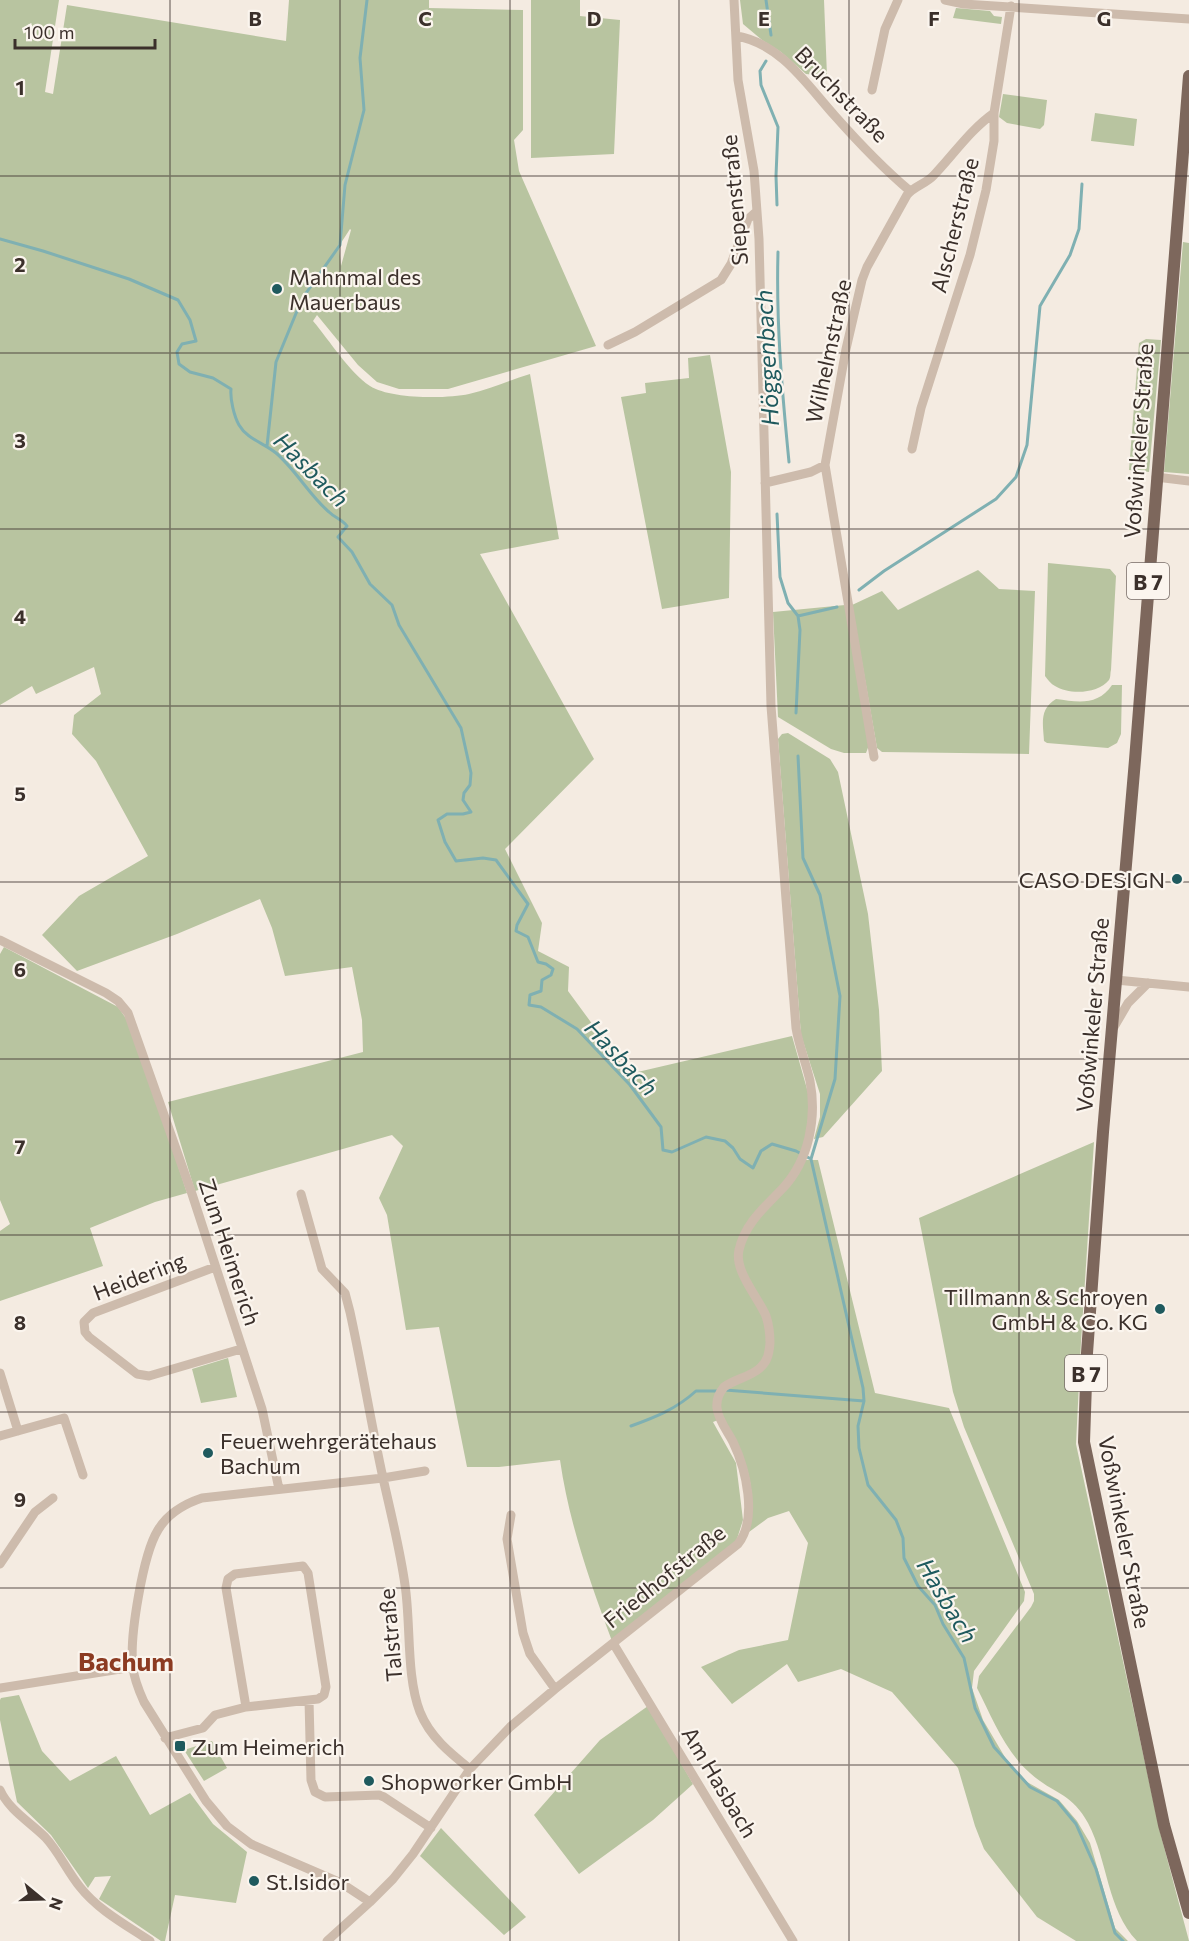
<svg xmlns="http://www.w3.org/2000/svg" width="1189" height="1941" font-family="Commissioner,sans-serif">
<rect width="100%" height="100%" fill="#f4ebe1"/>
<path fill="#b8c4a0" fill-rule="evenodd" d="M0,0H59L45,92L53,94L67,5L286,41L289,0H429V8L523,10V130L514,140L519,171L596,346L448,389H399L377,382L358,365L317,315L313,321C330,341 349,372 370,386C390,399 446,399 469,394C490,389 510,380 530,374L559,539L480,554L594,759L505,849L542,923L538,951L569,967L568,991L629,1074L792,1036L809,1096L807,1140L799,1160H818L875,1393L949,1408L1025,1592L1024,1601L974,1671L972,1688L983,1720L1006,1759L1027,1782L1059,1800L1077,1821L1090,1843L1115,1928L1128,1941H1076L1037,1917L984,1849L975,1826L958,1768L892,1692L841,1669L798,1682L787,1664L732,1704L701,1667L739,1650L788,1640L808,1543L789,1511L768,1518L749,1532C758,1488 746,1455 723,1418L713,1422L736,1463L743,1520L736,1542L612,1641C590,1582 569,1523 560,1460L499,1467H467L439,1327L406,1330L387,1215L379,1198L403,1146L392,1135L195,1191L168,1102L363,1052L362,1020L352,967L285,976L272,928L260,899L177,934L77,971L42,935L79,896L148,856L96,761L72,734L74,715L101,694L94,667L36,694L32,686L0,705ZM350,229L351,230L341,266L339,246Z
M531,0H580V16L620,20L614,154L531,158Z
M740,0H824L827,76L806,74L781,52L762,40L743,24Z
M956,8L990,11L994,16L1002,17L1001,24L953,18Z
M1003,94L1047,100L1044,125L1040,129L1007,123L999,117Z
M1095,113L1137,119L1134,146L1091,141Z
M1183,242L1189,243V474L1164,472Z
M1146,339L1161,340L1149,472L1129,470L1139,343Z
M710,355L731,472L729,598L662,609L621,397L646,393L645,383L689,378L688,358Z
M1048,563L1110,569L1116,576L1111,670C1110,673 1111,677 1109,680C1098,694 1069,695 1055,686C1051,684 1048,680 1045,676Z
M978,570L999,589L1035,591L1029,754L882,752L877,748L852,605L882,591L898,610Z
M845,605L869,745L866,753H844L831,749L778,717L773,612Z
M1112,685H1122L1121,734L1117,743L1108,748L1047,743L1044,741C1043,724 1039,709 1056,699C1078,702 1098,706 1112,685Z
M788,733L830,759L838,772L868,914L879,1010L882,1071L823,1137L814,1139L820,1117V1094L801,1035L778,739L782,734Z
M4,947L118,1007L132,1027L187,1193L155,1202L90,1228L103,1266L0,1301V1231L10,1224L0,1200V954Z
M1094,1142L1081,1342L1076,1444L1160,1832L1189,1941H1137C1107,1910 1108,1861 1088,1823C1071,1792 1053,1794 1030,1773C1004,1750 992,1717 977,1688L979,1676L1031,1607L1034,1601V1594L964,1427L953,1392L919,1218Z
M228,1358L237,1397L201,1403L192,1369Z
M19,1695L42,1751L70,1781L116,1756L150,1815L190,1793L213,1824L247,1852L236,1903L175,1895L165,1941H161L99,1899L111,1876L95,1877L88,1888L51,1835L17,1802L0,1720V1700L1,1698Z
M648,1706L693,1784L653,1820L579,1874L534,1815L600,1740Z
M212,1741L227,1768L204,1781L184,1750Z
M441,1828L526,1917L504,1935L420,1856Z"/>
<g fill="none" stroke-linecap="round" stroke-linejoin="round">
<path stroke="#7fb0b2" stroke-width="3" d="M766,0L771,35
M766,61L760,71L761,85L778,127L776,176L777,205
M0,239L43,251L129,279L178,300L190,320L196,341L182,344L177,352L179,364L190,372L213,378L231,389C230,399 234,416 239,425C247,439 264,443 276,453C296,470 309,495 329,512C335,518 342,519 347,526L338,537L352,552L370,584L392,605L399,625L461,728L471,773L470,785L464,793L463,800L471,812L463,814H447L438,820L445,842L456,861L483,858L496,860L528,904L517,925L516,931L528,937L538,962L546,964L553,969L551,975L542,980L541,991L530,995L529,1005L541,1007L577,1029L630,1085L661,1127L663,1150L672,1152L706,1137L725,1141L733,1148L740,1159L753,1168L761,1151L772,1144L796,1151L811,1159
M778,252C776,322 782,391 789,462
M304,296L340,245L345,185L364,110L360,58L367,0
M267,446L276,362L297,311
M777,514L780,577L788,603L798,616L800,630L796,713
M859,590L884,571L996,499L1016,477L1027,445L1040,306L1070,255L1079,229L1082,184
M798,616L837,607
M798,756L803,858L820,895L840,996L835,1079L811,1159L863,1388L864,1401L858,1426L859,1448L868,1485L896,1520L903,1538L904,1558L918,1586L935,1605L943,1624L964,1658L975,1708L994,1747L1030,1787L1057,1801L1076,1824L1096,1869L1115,1933L1123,1941
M725,1390L864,1401
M631,1426C656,1417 676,1409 696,1391H718"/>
<path stroke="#cdbbac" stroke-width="9" d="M945,0L964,4L1189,19
M737,36C781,44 807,85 835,116C858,142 884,169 910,191
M872,90L885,29L898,0
M608,345L635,332L721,280L731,264L748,219L757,211
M912,449L921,408L970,255L986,190L994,141V113L1011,6
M1156,477L1189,481
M765,483L811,472L825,465
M874,757L825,465L846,349L862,280L867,267L907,195C914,186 926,184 934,175C954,154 970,130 994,113
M0,940L106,993L118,1001L128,1013L192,1194L262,1409L279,1489
M1116,980L1189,987
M1114,1027L1128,1003L1148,983
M301,1194L322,1269L345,1293L350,1312C362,1367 371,1423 383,1478C391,1514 400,1549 405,1585C411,1624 406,1676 420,1712C430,1737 450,1753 470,1769
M215,1267L93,1313L84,1322L85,1332L89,1337L137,1374L149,1376L241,1349
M0,1373L18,1431
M0,1436L64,1418L83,1475
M511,1515L507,1539L523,1633L530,1654L555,1689
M0,1564L35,1512L53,1498
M613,1643L793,1941
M0,1688L133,1667
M309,1700L311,1780L315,1792L325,1797L379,1795L384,1797L431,1828
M165,1738L203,1728L215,1715L246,1707L318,1699L324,1695L326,1687L308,1573L303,1566L235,1574L228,1579L226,1588L246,1707
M0,1790C9,1810 30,1822 45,1837C59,1852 67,1871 80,1887C98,1910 126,1925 150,1941
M370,1902L393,1879L413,1854L470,1769L510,1727L555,1689L738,1544C758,1519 746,1469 733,1442C728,1432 718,1420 717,1408C716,1400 719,1393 724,1387C735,1379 750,1377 760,1368C768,1361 769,1353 770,1343C770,1334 769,1325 766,1316C758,1297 734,1271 739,1250C745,1223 765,1207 783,1188C809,1160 817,1118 810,1081C806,1063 799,1046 796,1028L771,706L759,239L754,171L738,80L734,0
M327,1941L370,1902L341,1883L251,1844L227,1826L206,1801L144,1702C139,1691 134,1679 133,1667C129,1638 143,1554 158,1530C168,1513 184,1504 202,1498L383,1478L425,1471"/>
<path stroke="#7d675c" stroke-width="12" d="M1189,76L1135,760L1103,1132L1087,1353L1084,1442L1164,1825L1189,1913"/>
</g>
<path fill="none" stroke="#3b302b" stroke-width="1.5" stroke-opacity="0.55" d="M170,0V1941M340,0V1941M510,0V1941M679,0V1941M849,0V1941M1019,0V1941M0,176H1189M0,353H1189M0,529H1189M0,706H1189M0,882H1189M0,1059H1189M0,1235H1189M0,1412H1189M0,1588H1189M0,1765H1189"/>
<g fill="#1f5a5e" stroke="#fbf5ee" stroke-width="2">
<circle cx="277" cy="289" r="6"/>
<circle cx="1177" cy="879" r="6"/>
<circle cx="1160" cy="1309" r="6"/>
<circle cx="208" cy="1453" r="6"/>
<rect x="174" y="1740" width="12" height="12" rx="3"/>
<circle cx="369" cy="1781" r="6"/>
<circle cx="254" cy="1881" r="6"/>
</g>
<g text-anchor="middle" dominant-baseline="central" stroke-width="4.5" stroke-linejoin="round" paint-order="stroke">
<g fill="#fbf5ee" stroke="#756b66" stroke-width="1.5">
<rect x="1127" y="563" width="42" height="36" rx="4.5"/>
<rect x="1065" y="1355" width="42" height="36" rx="4.5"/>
</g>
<g font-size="21" font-weight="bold" fill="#3b302b">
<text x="1148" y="581">B 7</text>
<text x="1086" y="1373">B 7</text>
</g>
<g font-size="22" fill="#3b302b" stroke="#fbf5ee">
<text transform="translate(842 94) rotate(46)">Bruchstraße</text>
<text transform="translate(734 200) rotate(-95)">Siepenstraße</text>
<text transform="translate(954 225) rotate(-76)">Alscherstraße</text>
<text transform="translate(828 351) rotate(-78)">Wilhelmstraße</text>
<text transform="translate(1138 441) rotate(-86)">Voßwinkeler Straße</text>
<text transform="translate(1092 1015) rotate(-85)">Voßwinkeler Straße</text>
<text transform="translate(230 1252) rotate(72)">Zum Heimerich</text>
<text transform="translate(139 1276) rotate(-21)">Heidering</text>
<text transform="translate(1125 1532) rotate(79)">Voßwinkeler Straße</text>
<text transform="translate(664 1576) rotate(-39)">Friedhofstraße</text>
<text transform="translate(390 1635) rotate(-95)">Talstraße</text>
<text transform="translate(720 1782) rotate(59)">Am Hasbach</text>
</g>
<g font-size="22" fill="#3b302b" stroke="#fbf5ee" text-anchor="start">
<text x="289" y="276">Mahnmal des<tspan x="289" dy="25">Mauerbaus</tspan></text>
<text x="1165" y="879" text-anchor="end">CASO DESIGN</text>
<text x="1148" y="1296" text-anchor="end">Tillmann &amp; Schroyen<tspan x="1148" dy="25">GmbH &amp; Co. KG</tspan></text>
<text x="220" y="1440">Feuerwehrgerätehaus<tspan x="220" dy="25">Bachum</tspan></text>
<text x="192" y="1746">Zum Heimerich</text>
<text x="381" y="1781">Shopworker GmbH</text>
<text x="266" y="1881">St.Isidor</text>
</g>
<g font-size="24" font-style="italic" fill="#1f5a5e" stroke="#fbf5ee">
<text transform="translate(766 358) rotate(-93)">Höggenbach</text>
<text transform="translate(312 469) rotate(45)">Hasbach</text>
<text transform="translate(622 1057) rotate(47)">Hasbach</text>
<text transform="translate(948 1600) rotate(59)">Hasbach</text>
</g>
<g font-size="26" font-weight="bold" fill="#8c3b22" stroke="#fbf5ee">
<text x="126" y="1660">Bachum</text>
</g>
</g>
<g font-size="20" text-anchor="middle" font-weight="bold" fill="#3b302b" stroke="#fbf5ee" stroke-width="4.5" stroke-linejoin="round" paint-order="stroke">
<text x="255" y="26">B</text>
<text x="425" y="26">C</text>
<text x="594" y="26">D</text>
<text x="764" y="26">E</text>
<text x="934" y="26">F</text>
<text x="1104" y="26">G</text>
<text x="20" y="95">1</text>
<text x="20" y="272">2</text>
<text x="20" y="448">3</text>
<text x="20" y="624">4</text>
<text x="20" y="801">5</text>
<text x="20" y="977">6</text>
<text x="20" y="1154">7</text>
<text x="20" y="1330">8</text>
<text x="20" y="1507">9</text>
</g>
<g transform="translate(42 1899) rotate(109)" stroke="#fbf5ee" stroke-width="4.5" paint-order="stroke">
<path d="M0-4.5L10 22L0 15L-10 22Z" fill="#3b302b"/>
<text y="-9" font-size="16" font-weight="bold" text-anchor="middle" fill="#3b302b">N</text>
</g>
<path d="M15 39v9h140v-9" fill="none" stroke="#3b302b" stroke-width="3"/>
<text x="24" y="39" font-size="18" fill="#3b302b" stroke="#fbf5ee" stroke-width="4.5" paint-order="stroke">100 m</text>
</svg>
